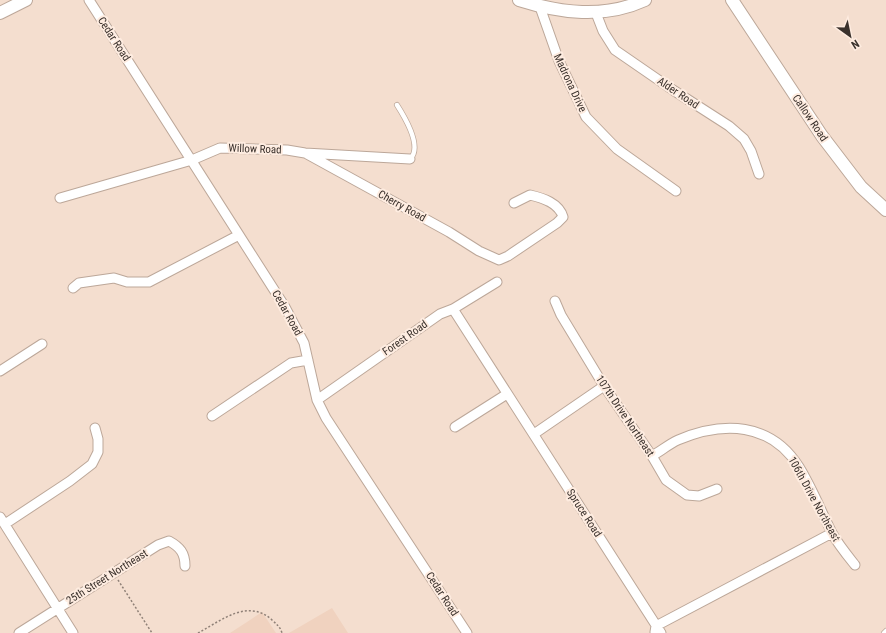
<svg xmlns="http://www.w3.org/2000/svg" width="886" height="633" font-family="'Roboto Condensed',sans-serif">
<rect width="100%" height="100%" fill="#f4decf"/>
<path fill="#f0d2bf" d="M332,608L348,633H289Z
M262,612L276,633H230L247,622Z"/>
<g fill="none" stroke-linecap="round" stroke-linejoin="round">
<g stroke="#bca799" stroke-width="6">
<path id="lane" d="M397,105C404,116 423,147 410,159
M884,633L886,631"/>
</g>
<g stroke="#bca799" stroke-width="11">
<path id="street" d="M89,0L285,307L304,343L317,400L326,418L467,633
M540,7L559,61L586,117L617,149L676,191
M596,13L603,31L615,50L673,90L729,126L744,139L751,151L759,174
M307,154L449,232L479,251L499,260L508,256L557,223L563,217C559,203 543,198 530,195L514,203
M60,198L192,160L220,148L287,150L305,153L410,159
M73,288L79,283L114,278L127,282H149L239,235
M555,301L561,315L604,386L652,456L666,480L687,495L699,496L717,489
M453,309L661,633
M0,371L42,344
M317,400L440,314L453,309L497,282
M212,416L291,363L308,360
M455,427L507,394
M534,434L604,386
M652,456C661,451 669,444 678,440C723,421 771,422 799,467C812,488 821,511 832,533C838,544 847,555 855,565
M0,517L73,633
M5,524L70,481L92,464L98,452V439L95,428
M655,632L656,626L832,533
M19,633L158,545L169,541C180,547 185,553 185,566"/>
</g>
<g stroke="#bca799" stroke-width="14">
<path id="secondary" d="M519,0C560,13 604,19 645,0
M732,0L822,136L861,187L886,210
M0,13L26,0"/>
</g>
<path stroke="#8f8077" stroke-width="1.5" stroke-dasharray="2 2" stroke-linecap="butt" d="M118,580L152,633
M198,633C222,620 247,599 271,619C276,624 280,626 282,633"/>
<use href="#lane" stroke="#fff" stroke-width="4.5"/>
<use href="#street" stroke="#fff" stroke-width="9"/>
<use href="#secondary" stroke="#fff" stroke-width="12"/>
</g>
<g text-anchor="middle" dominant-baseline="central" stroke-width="4" stroke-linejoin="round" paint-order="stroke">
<g font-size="11" fill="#3a312c" stroke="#feece0">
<text transform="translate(114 39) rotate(57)">Cedar Road</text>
<text transform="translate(570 83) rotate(65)">Madrona Drive</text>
<text transform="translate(678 93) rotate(34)">Alder Road</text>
<text transform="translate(810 118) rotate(56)">Callow Road</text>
<text transform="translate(255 149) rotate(2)">Willow Road</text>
<text transform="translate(402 206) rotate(29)">Cherry Road</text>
<text transform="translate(287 313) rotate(61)">Cedar Road</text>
<text transform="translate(405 338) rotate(-35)">Forest Road</text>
<text transform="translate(625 416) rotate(56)">107th Drive Northeast</text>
<text transform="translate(814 499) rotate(61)">106th Drive Northeast</text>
<text transform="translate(584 513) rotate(57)">Spruce Road</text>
<text transform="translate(107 577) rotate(-32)">25th Street Northeast</text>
<text transform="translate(442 594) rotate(57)">Cedar Road</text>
</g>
</g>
<g transform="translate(850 36) rotate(147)" stroke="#feece0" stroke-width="3" paint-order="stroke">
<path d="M0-3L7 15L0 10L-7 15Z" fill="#3a312c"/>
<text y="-6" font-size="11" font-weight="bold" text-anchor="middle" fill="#3a312c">N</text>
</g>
</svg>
